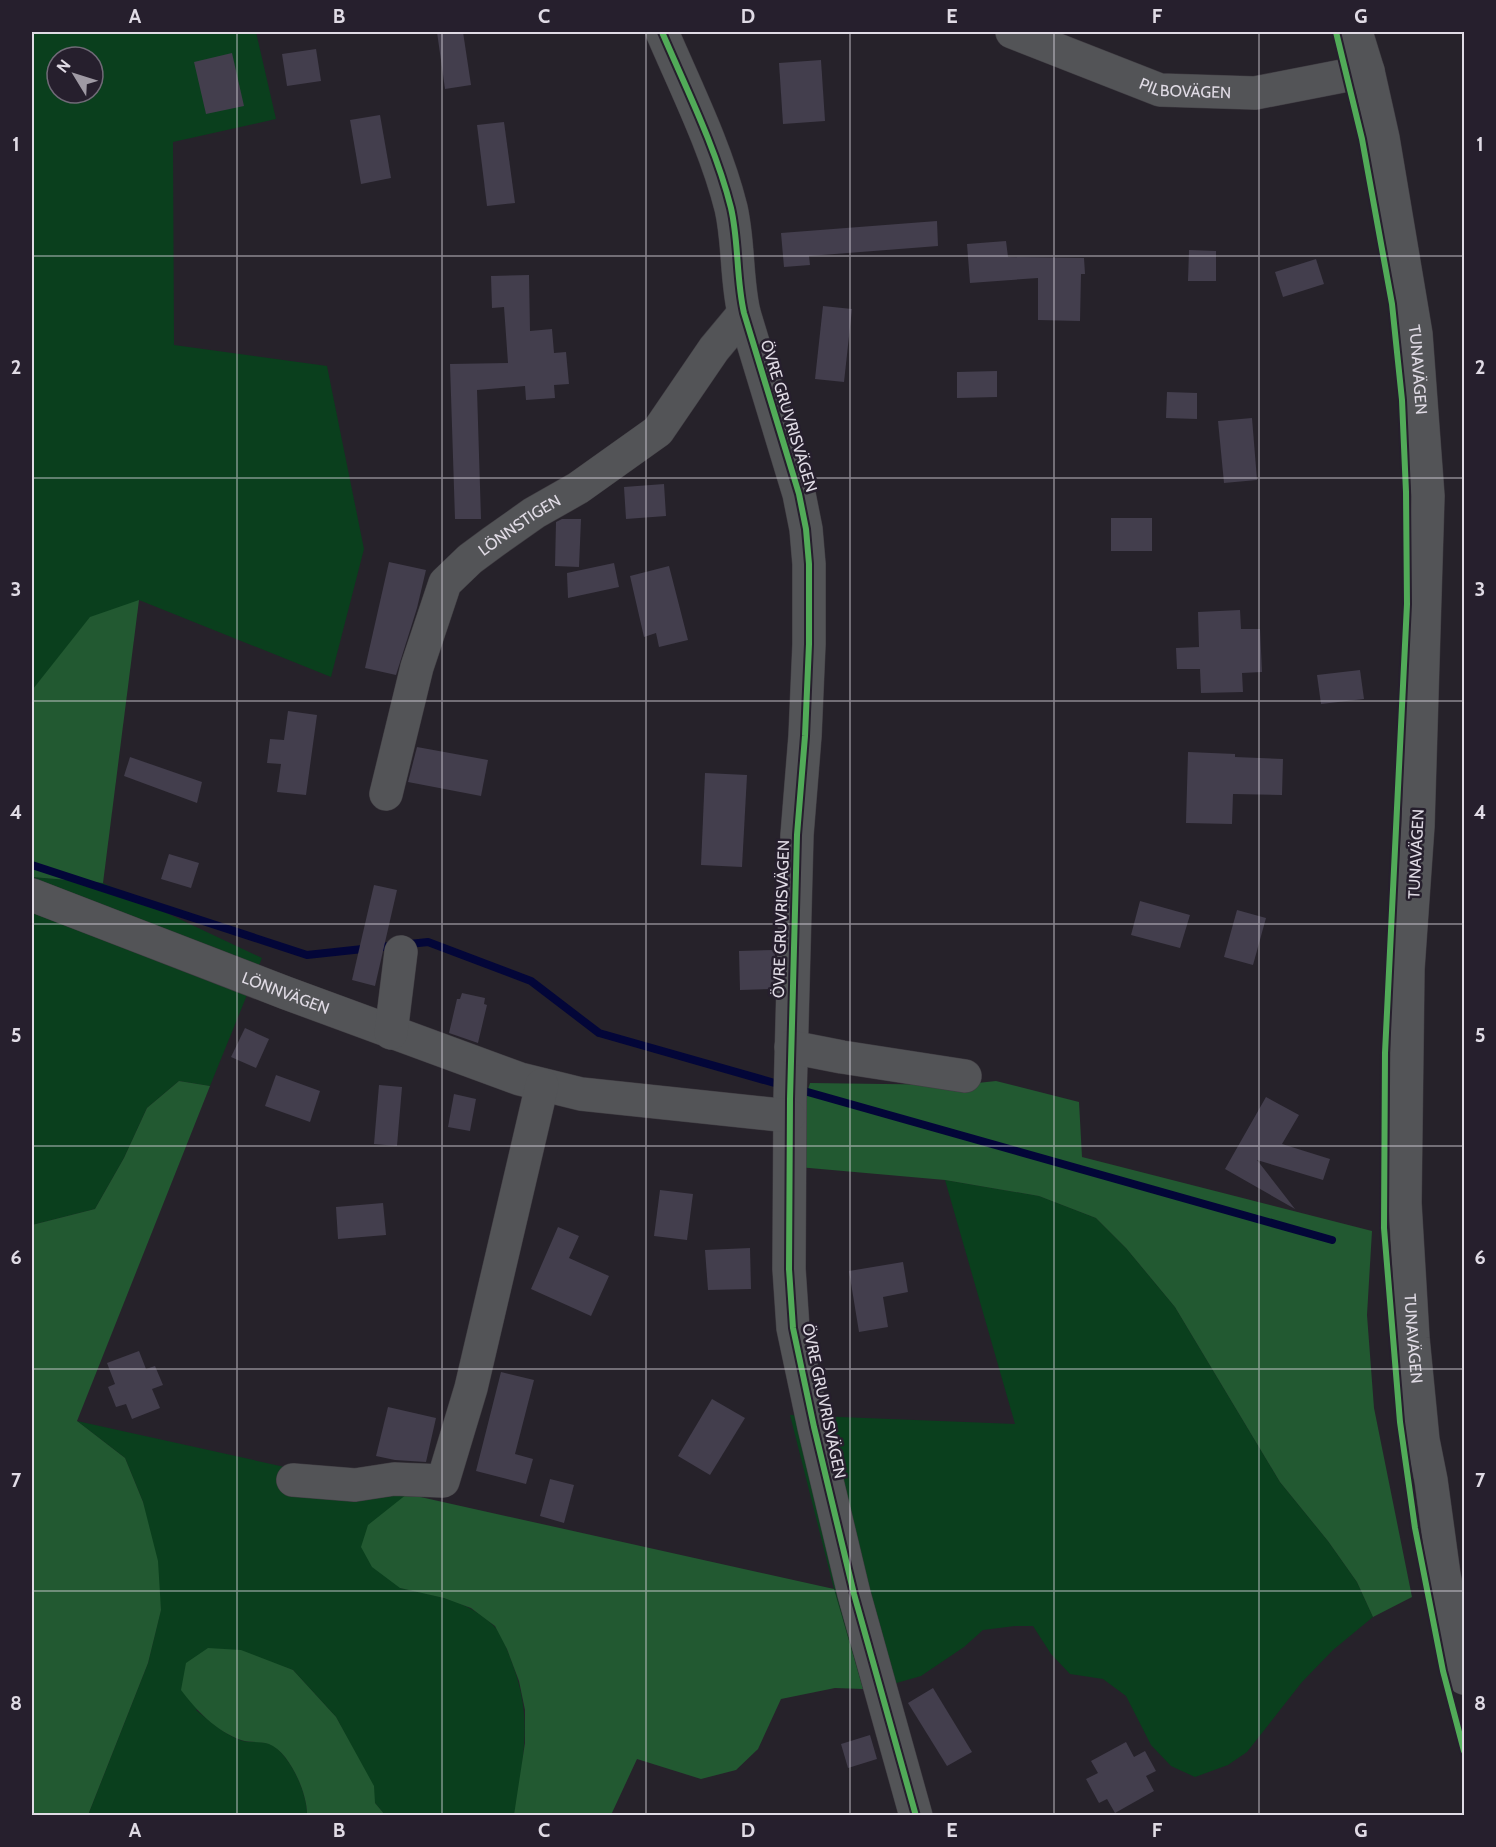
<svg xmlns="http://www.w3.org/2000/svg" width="1496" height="1847" viewBox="0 0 1496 1847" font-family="Cabin,sans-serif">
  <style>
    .green { fill: #0a3f1d; fill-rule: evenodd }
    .forest { fill: #225931 }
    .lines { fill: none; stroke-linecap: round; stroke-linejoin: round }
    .stream { stroke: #030638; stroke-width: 8 }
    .building { fill: #433e4d }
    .minor-casing { stroke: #403d43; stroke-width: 34 }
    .minor { stroke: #535457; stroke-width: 33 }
    .cycleway-casing { stroke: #261f2d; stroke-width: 10 }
    .cycleway { stroke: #51ab58; stroke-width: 6 }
    .grid { fill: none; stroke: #e0dbe5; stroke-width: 1.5; stroke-opacity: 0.55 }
    .labels { text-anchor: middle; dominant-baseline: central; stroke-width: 5; stroke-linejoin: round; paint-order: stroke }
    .street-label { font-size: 16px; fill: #e0dbe5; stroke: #261f2d }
    .neatline { fill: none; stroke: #e0dbe5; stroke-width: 2 }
    .grid-label { font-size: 20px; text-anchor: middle; font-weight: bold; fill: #e0dbe5 }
  </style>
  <rect width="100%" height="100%" fill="#26222a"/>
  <g class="green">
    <path d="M32,32h224l20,87 -103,23 1,203 153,21 37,183 -33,128 -192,-77 -106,89 -1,5zM57,57h36v36h-36z"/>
    <polygon points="32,877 103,883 262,958 210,1086 179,1081 147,1108 124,1158 95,1209 32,1225"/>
    <polygon points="945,1180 1039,1196 1096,1218 1126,1248 1175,1307 1280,1482 1328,1541 1357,1582 1373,1617 1333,1650 1302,1682 1247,1752 1228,1765 1195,1777 1171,1766 1151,1745 1126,1696 1103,1679 1070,1674 1051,1654 1033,1626 1015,1626 983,1630 964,1647 921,1676 893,1684 863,1689 834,1589 790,1415 1015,1424"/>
    <path d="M77,1421l330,73 -7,94c33,7 68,12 93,37 8,7 13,22 17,32 17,44 17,71 11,118 -2,13 -3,27 -7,40h-129l-10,-12 -11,-33 -28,-53 -43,-47 -29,-10 -68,50c14,11 30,26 47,31 8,2 19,0 27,3 20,9 38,51 37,71h-219l60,-152 13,-54 -18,-107 -18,-44z"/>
  </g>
  <g class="forest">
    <polygon points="139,600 103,883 32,877 32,694 33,689 90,617"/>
    <polygon points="179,1081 210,1086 77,1421 125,1458 143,1502 158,1561 161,1610 148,1663 88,1815 32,1815 32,1225 95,1209 124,1158 147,1108"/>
    <polygon points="996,1081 1079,1102 1082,1157 1372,1231 1367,1315 1374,1408 1412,1597 1373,1617 1357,1582 1328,1541 1280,1482 1175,1307 1126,1248 1096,1218 1039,1196 945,1180 798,1167 798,1122 810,1083 959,1085"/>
    <polygon points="407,1494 834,1589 863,1689 835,1688 781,1699 758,1749 736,1770 701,1779 637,1759 611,1815 514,1815 525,1743 525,1710 519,1681 507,1649 495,1626 471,1608 444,1598 400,1588 372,1567 361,1547 368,1525"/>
    <path d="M208,1648l33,2 52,20 43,47 38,69 1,17 10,12h-78c1,-20 -17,-63 -38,-71 -9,-3 -19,-1 -28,-4 -25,-9 -45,-30 -60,-50l5,-27z"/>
  </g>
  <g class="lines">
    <g class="stream">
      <polyline points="32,865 307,955 428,942 531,981 599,1033 785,1086"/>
      <polyline points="797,1089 1332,1240"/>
    </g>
  </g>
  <g class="building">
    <polygon points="437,32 463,32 471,85 445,89"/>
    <polygon points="316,49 321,81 287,86 282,54"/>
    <polygon points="232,53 244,106 206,114 194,62"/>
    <polygon points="821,60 825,121 783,124 779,63"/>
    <polygon points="380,115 391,178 361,184 350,120"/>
    <polygon points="504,122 515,203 487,206 477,125"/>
    <polygon points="937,221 938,246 809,256 810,265 784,267 781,233"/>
    <polygon points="1006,241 1008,257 1084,258 1085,274 1081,274 1080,321 1038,320 1038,278 970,283 967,244"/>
    <polygon points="1189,250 1216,251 1216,281 1188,281"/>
    <polygon points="1316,259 1324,284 1283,297 1275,272"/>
    <polygon points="529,275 530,331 552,329 554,353 566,352 569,384 554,385 555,398 526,400 525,386 477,390 481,519 455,519 450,364 508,363 504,307 492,308 491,276"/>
    <polygon points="823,306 852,309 844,382 815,379"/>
    <polygon points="997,371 997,397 957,398 957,372"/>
    <polygon points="1167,392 1197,393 1197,419 1166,418"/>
    <polygon points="1252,418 1257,480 1224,483 1218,421"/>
    <polygon points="664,484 666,516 626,519 624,487"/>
    <rect x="1111" y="518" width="41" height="33"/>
    <polygon points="562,519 581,519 579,567 555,566 556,522"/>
    <polygon points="389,562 426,570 417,608 396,675 365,668"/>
    <polygon points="614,563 619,587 568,598 567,573"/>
    <polygon points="669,566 688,640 659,647 656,633 644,637 630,576"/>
    <polygon points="1240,610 1241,629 1260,629 1262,672 1242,673 1243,692 1201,693 1200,669 1177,669 1176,648 1199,647 1198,612"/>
    <polygon points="1360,670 1364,699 1321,704 1317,675"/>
    <polygon points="288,711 317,715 306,795 277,792 281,764 267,763 270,739 284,740"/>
    <polygon points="417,747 488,760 481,796 408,782"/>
    <polygon points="1188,752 1235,754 1235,757 1283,759 1282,795 1233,794 1232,824 1186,823"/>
    <polygon points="130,757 202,782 197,803 124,776"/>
    <polygon points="705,773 747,775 742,867 701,865"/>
    <polygon points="169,854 199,863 191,888 161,879"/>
    <polygon points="374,885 397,890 375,986 352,980"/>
    <polygon points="1140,901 1190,915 1180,948 1131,935"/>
    <polygon points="1237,910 1266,918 1253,965 1224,957"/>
    <polygon points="775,950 774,989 740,990 739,951"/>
    <polygon points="462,993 485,998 484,1004 487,1005 478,1043 449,1033 457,999 460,999"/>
    <polygon points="245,1028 269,1039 256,1068 231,1057"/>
    <polygon points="276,1075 320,1091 310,1122 265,1106"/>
    <polygon points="379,1085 402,1087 397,1146 374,1144"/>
    <polygon points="454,1094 476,1099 470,1131 448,1127"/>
    <polygon points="1266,1097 1299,1115 1282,1144 1330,1159 1323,1180 1257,1160 1295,1209 1225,1169"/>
    <polygon points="660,1190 693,1194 687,1240 654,1236"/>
    <polygon points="383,1203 386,1235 338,1239 336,1207"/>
    <polygon points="558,1227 579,1236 569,1258 609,1276 591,1316 531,1289"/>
    <polygon points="750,1248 751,1289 708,1290 705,1250"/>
    <polygon points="903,1262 908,1292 883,1297 888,1327 859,1332 849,1271"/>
    <polygon points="139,1351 146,1369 155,1366 163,1385 152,1389 160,1408 132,1419 126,1404 116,1407 108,1387 115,1384 107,1363"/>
    <polygon points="501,1372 534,1380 515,1454 533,1459 526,1484 476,1471"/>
    <polygon points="712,1399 745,1418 710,1475 678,1456"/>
    <polygon points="388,1407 436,1418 426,1462 395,1460 376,1456"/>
    <polygon points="550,1479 574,1485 564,1523 540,1516"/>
    <polygon points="933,1688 972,1752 947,1766 908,1703"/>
    <polygon points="870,1735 877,1759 848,1768 841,1744"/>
    <polygon points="1126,1742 1134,1757 1145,1751 1156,1771 1146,1776 1154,1791 1115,1813 1107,1799 1099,1803 1086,1779 1098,1773 1091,1761"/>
  </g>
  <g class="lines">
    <defs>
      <g id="minor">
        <path d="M662,32c24,56 54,116 69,176 8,35 5,70 13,105l55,181 7,35 3,35v80l-4,92 -8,99 -7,264 -1,170 4,59 21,99 40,167 62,222"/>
        <path id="s1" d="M1012,32l148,58 95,3 113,-22"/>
        <path id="s2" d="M1356,32l12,39 15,67 33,196 12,162 -10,330 -10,143 -3,234 8,135 10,102 8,40 13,95 20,103"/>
        <path id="s3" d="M386,794l31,-127 28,-84 25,-24 23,-17 41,-29 44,-25 80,-57 56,-82 30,-36"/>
        <path id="s4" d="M32,895l254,98 234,86 61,15 208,22"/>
        <polyline points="391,1033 401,952"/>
        <polyline points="791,1047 842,1057 965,1076"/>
        <polyline points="293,1480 355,1485 394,1479 443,1481 471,1388 542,1085"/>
      </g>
    </defs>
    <use href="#minor" class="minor-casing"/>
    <use href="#minor" class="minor"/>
    <defs>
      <g id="cycleway">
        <path d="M662,32c24,56 54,116 69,176 8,35 5,70 13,105l55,181 7,35 3,35v80l-4,92 -8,99 -7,264 -1,170 4,59 21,99 40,167 62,222"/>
        <polyline points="1336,32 1362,139 1392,304 1402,400 1406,492 1407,604 1385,1053 1384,1228 1400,1422 1415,1528 1443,1671 1464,1751"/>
      </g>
    </defs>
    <use href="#cycleway" class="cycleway-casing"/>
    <use href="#cycleway" class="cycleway"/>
  </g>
  <path class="grid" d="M237,32v1784M442,32v1784M646,32v1784M850,32v1784M1054,32v1784M1259,32v1784M32,256h1432M32,478h1432M32,701h1432M32,924h1432M32,1146h1432M32,1369h1432M32,1591h1432"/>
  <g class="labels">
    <g class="street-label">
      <text stroke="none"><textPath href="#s1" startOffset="184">PILBOVÄGEN</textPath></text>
      <text stroke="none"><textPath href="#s2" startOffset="344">TUNAVÄGEN</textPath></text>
      <text transform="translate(789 416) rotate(73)">ÖVRE GRUVRISVÄGEN</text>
      <text stroke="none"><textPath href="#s3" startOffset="314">LÖNNSTIGEN</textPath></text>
      <text transform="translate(1416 854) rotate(-87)">TUNAVÄGEN</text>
      <text transform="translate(781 919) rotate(-88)">ÖVRE GRUVRISVÄGEN</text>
      <text stroke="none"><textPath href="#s4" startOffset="272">LÖNNVÄGEN</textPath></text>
      <text stroke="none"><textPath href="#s2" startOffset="1314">TUNAVÄGEN</textPath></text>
      <text transform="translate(824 1401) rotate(78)">ÖVRE GRUVRISVÄGEN</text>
    </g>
  </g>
  <rect width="1496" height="1847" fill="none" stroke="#261f2d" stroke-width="66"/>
  <g transform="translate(75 75) rotate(308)"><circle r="28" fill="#261f2d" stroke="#706a77" stroke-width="1.5"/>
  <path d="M0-4.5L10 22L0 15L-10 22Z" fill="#9f9aa4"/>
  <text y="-9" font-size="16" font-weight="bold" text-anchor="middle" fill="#e0dbe5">N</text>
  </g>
  <rect x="33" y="33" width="1430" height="1781" class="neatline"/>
  <g class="grid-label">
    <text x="135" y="23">A</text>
    <text x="339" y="23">B</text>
    <text x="544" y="23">C</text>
    <text x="748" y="23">D</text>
    <text x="952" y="23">E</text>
    <text x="1157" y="23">F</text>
    <text x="1361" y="23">G</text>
    <text x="16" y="151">1</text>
    <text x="1480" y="151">1</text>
    <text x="16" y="374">2</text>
    <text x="1480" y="374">2</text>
    <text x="16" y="596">3</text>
    <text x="1480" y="596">3</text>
    <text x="16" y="819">4</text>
    <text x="1480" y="819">4</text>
    <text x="16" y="1042">5</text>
    <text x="1480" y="1042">5</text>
    <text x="16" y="1264">6</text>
    <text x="1480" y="1264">6</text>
    <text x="16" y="1487">7</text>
    <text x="1480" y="1487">7</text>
    <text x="16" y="1710">8</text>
    <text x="1480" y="1710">8</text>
    <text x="135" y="1837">A</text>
    <text x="339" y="1837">B</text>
    <text x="544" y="1837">C</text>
    <text x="748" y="1837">D</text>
    <text x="952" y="1837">E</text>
    <text x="1157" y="1837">F</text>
    <text x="1361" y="1837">G</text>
  </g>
</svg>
